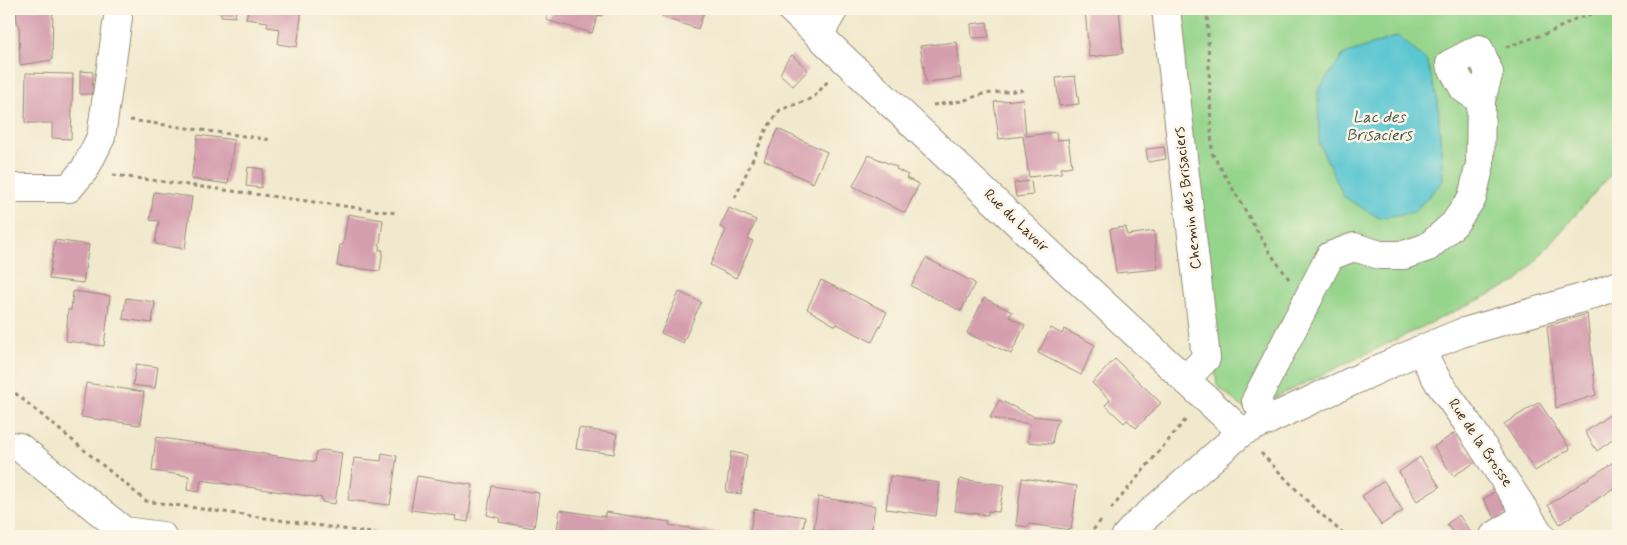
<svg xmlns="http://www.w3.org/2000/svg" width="1627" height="545" viewBox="0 0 1627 545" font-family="Mynerve,sans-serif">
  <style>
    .green { fill: #94d48b; stroke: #687f54 }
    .water { fill: #5ac6d1; stroke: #4a7878 }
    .building { fill: #d59eaf }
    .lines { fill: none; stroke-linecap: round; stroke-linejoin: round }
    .minor-casing { stroke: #968a76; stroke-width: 30 }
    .path { stroke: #968a76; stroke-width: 3; stroke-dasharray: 4 4; stroke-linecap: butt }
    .minor { stroke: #fff; stroke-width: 28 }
    .labels { text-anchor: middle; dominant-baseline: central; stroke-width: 5; stroke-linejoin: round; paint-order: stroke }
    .street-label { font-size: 15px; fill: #3b2a1e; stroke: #fcf5e5 }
    .water-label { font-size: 16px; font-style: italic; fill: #445954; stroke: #fcf5e5 }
  </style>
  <rect width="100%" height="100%" fill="#fcf5e5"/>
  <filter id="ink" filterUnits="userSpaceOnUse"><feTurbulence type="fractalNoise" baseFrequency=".02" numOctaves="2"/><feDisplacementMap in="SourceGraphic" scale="10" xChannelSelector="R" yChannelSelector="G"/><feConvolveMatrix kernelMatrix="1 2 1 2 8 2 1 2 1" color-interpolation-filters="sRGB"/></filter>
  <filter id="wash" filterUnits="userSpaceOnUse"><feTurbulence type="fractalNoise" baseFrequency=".0096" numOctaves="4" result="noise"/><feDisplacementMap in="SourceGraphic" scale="20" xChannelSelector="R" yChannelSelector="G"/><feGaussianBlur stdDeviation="1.12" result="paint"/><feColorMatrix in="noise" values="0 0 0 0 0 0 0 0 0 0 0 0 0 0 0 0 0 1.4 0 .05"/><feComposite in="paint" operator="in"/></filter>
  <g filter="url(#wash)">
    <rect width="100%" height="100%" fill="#f1e9cd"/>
    <polygon class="green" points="1168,9 1618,9 1618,166 1518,281 1247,411 1217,386"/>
    <polygon class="water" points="1398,36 1427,61 1438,102 1443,181 1414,212 1379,218 1344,197 1319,143 1318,90 1344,54"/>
    <g id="blocks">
      <g class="building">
        <polygon points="16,9 53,9 52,60 20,65 19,24 17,24"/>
        <polygon points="199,9 236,9 235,17 221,16 221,13"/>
        <polygon points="248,9 302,9 297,47 278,44 280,29 267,27 268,22 246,19"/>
        <polygon points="550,9 604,9 602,16 598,15 592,33 546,20"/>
        <polygon points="665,9 705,9 698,29 662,17"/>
        <polygon points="1085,9 1119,9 1123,53 1089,57"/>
        <polygon points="987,22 989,37 972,38 971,24"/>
        <polygon points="957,42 961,78 926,82 920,46"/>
        <polygon points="792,55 808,70 793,86 780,74 786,62"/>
        <polygon points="80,71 93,72 92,94 80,94"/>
        <polygon points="26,73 73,74 71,139 52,138 52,123 25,123"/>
        <polygon points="1075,76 1079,104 1059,106 1056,78"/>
        <polygon points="1023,99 1026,136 1056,132 1057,140 1068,139 1072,166 1061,168 1061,173 1029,177 1023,136 999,139 994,102"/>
        <polygon points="778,129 827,152 813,183 764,160"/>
        <polygon points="198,135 234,140 228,184 191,179"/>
        <polygon points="1164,147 1166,159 1148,162 1146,149"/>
        <polygon points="869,155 897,167 896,169 908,175 906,178 919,184 905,213 853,186"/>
        <polygon points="248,167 263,169 261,188 246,186"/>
        <polygon points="1031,181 1033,195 1016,197 1014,183"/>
        <polygon points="154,192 192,197 185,249 155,244 159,221 150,220"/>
        <polygon points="729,208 756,220 748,239 753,241 736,278 710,265 726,230 720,227"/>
        <polygon points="348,214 383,220 379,250 383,250 380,271 337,266 340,245 343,245"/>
        <polygon points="1126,227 1127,235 1154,231 1158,269 1116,273 1110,229"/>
        <polygon points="55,240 89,245 83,283 49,279"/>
        <polygon points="926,258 975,283 961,311 911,286"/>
        <polygon points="821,280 887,312 872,342 837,324 836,326 807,309"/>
        <polygon points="73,291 110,296 104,346 66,341 68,310 71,310"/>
        <polygon points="679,292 701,302 683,343 661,333"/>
        <polygon points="126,298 155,302 152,323 123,319"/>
        <polygon points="984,298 1012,312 1009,317 1025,325 1011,354 967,333"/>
        <polygon points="1587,314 1596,395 1556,408 1547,326"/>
        <polygon points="1051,328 1062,334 1064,329 1095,345 1081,375 1038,353"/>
        <polygon points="1115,359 1161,403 1136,428 1127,420 1124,423 1105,405 1110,400 1092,383"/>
        <polygon points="136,364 158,367 155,388 133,385"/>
        <polygon points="86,383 144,392 140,425 81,417"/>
        <polygon points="999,400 1033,416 1059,419 1055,427 1052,444 1028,442 1030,424 990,418"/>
        <polygon points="1539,402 1570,449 1535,471 1504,424"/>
        <polygon points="1618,409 1618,436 1597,451 1585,432"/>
        <polygon points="579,428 617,434 614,454 576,449"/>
        <polygon points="1456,432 1476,462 1453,476 1434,447"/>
        <polygon points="156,437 315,462 316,453 323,450 342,453 335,504 322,502 322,498 201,480 199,492 187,490 189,476 152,471"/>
        <polygon points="731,452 747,455 741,494 726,492"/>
        <polygon points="382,453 397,456 390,505 348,500 354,458 381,461"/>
        <polygon points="1420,457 1440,487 1417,501 1399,472"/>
        <polygon points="1618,459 1618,485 1560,524 1548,505"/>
        <polygon points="417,476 473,485 468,522 456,520 457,516 411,510"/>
        <polygon points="890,476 940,483 936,516 886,509"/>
        <polygon points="1022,478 1077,486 1071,530 1029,524 1028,527 1016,525"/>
        <polygon points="960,479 1004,485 999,512 988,511 988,515 955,511"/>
        <polygon points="1384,481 1403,511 1381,525 1362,496"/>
        <polygon points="492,486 539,493 534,528 499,522 500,518 487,515"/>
        <polygon points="1496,491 1509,512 1497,521 1483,499"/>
        <polygon points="818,497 875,506 871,534 860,532 859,536 814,529"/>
        <polygon points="754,509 805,517 802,536 749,536"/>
        <polygon points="560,510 605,517 605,512 670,522 669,525 720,533 719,536 556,536"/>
        <polygon points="1459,515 1473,536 1455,536 1447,524"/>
      </g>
    </g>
  </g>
  <g filter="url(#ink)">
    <use href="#blocks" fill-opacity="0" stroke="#968a76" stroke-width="1"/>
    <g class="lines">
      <defs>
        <g id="minor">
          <polyline points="791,9 1079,281 1242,432"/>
          <polyline points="1166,9 1206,358 1185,380"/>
          <polyline points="819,35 834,9"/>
          <polyline points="9,188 69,188 85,169 101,137 118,18"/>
          <polyline points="1420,350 1439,383 1466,421 1541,536"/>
          <polyline points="1267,421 1256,400 1330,256 1354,247 1380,255 1404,255 1428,247 1454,224 1472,198 1480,164 1481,100 1489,72 1479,49 1450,64 1464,89 1481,100"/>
          <polyline points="9,446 19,447 124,531 162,536"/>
          <polyline points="1126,536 1134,527 1242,432 1420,350 1461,333 1589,296 1618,285"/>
          <polyline points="1494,536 1527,515"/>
        </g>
      </defs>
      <use href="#minor" class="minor-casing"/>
      <g class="path">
        <polyline points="1207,9 1212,153 1270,253 1289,279"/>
        <polyline points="1506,47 1551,32 1575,19 1609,9"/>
        <polyline points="933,105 962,101 983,94 1023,90"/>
        <polyline points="130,120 272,140"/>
        <polyline points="113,175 396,213"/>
        <polyline points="735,198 767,128 780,110 813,98 828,81"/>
        <polyline points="9,388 146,501 392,536"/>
        <polyline points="1261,453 1313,507 1346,536"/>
        <polyline points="1111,509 1187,418"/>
        <polyline points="1088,536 1103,518"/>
      </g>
      <use href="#minor" class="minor"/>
    </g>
  </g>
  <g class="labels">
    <g class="street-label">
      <text transform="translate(1188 198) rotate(-97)">Chemin des Brisaciers</text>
      <text transform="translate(1016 221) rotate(44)">Rue du Lavoir</text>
      <text transform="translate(1480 443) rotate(56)">Rue de la Brosse</text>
    </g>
    <g class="water-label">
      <text x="1379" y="117">Lac des<tspan x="1379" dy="18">Brisaciers</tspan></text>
    </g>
  </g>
  <rect width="1627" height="545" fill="none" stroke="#fcf5e5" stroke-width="30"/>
</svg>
